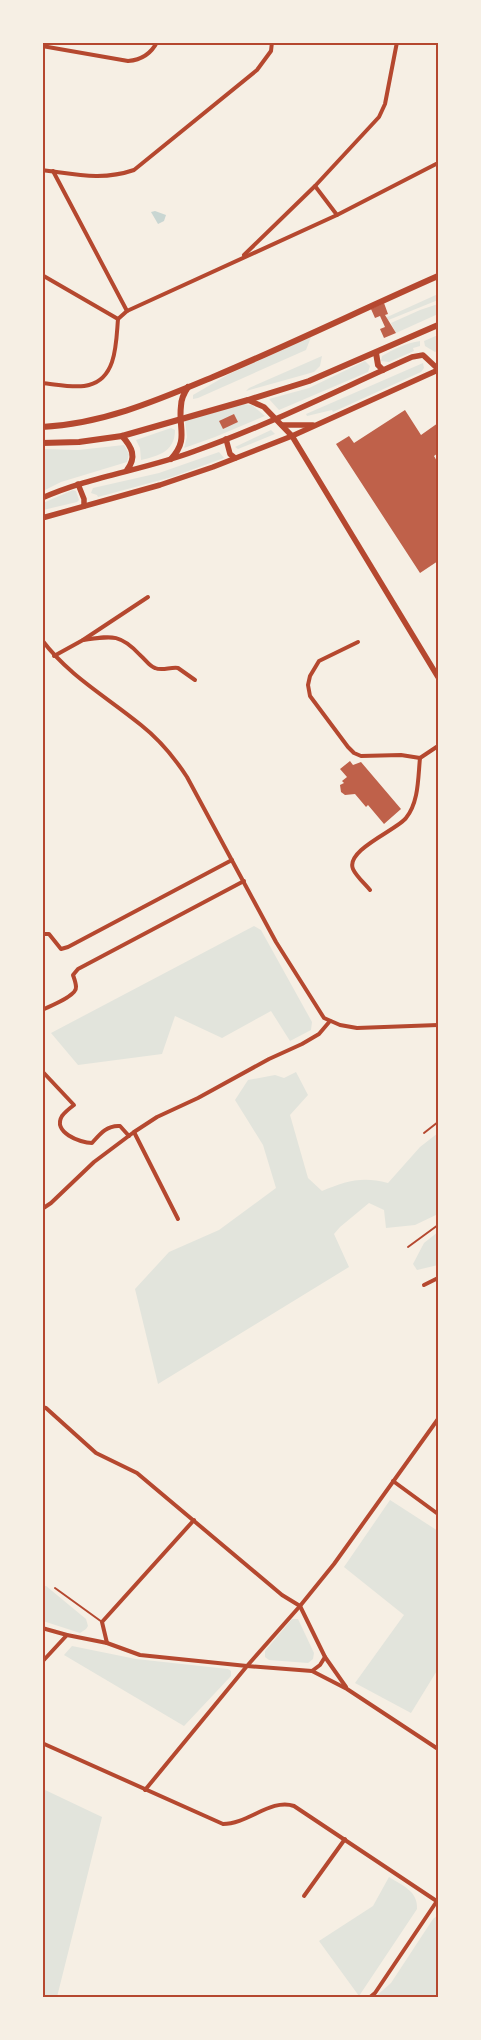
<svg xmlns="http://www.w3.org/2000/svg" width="481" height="2040" viewBox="0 0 481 2040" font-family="'Exo 2',sans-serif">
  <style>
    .green { fill: #e2e4dc }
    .water { fill: #c9d6d2 }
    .building { fill: #bf614a }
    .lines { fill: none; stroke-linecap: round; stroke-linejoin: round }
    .service { stroke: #b5482f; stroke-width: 2 }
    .minor { stroke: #b5482f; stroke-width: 4 }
    .secondary { stroke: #b5482f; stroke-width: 5.5 }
    .primary { stroke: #b5482f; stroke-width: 6 }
    .neatline { fill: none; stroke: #b5482f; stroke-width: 2 }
  </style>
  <rect width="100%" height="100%" fill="#f6efe4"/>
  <g class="green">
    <polygon points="438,294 438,300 386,321 385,318"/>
    <polygon points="438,304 438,314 396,333 391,323 420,310"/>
    <polygon points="438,335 438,350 435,352 425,346 424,341"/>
    <polygon points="311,337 306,350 198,398 193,399 193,395 229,374"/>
    <path d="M420,341v5l-7,2 1,3 -25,11 -8,-1 1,-5c12,-7 24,-13 38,-15z"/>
    <polygon points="322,356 320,366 314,372 246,391 249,388"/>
    <polygon points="365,361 370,366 368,372 279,410 269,399 309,388"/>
    <polygon points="423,363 424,368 421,372 333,412 332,410 307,416 306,414"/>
    <polygon points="243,404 252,405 265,416 215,437 184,448 187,437 185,421"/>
    <path d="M171,428l4,2c0,21 -16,26 -34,30l-1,-12 -4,-8z"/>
    <polygon points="271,430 275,434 238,449 235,447"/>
    <polygon points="124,445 129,454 127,462 61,482 43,491 43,449 78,450"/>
    <polygon points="219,452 224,458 172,477 98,497 97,495 91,493 93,488 159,473"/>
    <polygon points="73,490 76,491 79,500 77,502 43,510 43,503"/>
    <polygon points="254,926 261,930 312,1022 311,1030 290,1041 271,1011 222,1038 175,1016 162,1054 78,1065 51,1033"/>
    <path d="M296,1072l12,23 -18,20 18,63 14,13c24,-10 40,-15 66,-8l32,-36 18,-14v81l-23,11 -29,3 -2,-18 -15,-7 -29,24 -6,7 15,33 -191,117 -23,-95 34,-37 50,-22 57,-42 -13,-43 -28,-45 13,-20 27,-5 9,3z"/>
    <polygon points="438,1232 438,1265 417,1270 413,1264 424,1243"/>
    <polygon points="390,1500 438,1531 438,1669 411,1713 355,1683 404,1615 344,1567"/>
    <polygon points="42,1586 46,1586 86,1619 88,1626 86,1629 80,1633 43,1621"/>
    <polygon points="292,1619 298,1619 314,1653 313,1659 308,1663 269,1660 265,1657 265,1651"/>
    <polygon points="72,1646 136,1659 228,1669 231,1671 231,1676 184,1726 64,1655"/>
    <polygon points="43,1789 102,1817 57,1997 43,1997"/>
    <path d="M389,1877c14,9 29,14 28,32l-58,87 -40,-55 54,-35z"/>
    <polygon points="438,1915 438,1997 375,1997 391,1983 433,1919"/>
  </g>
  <polygon class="water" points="155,211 166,215 164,221 158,224 151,212"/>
  <g class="building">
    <polygon points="384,303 388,314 385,315 396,333 384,338 380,329 385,327 380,316 375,318 371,309"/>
    <polygon points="405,410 421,435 438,423 438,453 434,456 438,463 438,561 420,573 336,444 349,436 354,443"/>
    <polygon points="234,414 238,422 223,429 219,421"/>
    <polygon points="350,761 353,765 361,762 401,809 384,824 368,805 366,807 355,794 345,795 341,792 340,785 344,783 342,781 347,777 340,769"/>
  </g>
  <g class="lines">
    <g class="service">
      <polyline points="424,1133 438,1122"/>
      <polyline points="408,1247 438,1225"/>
      <polyline points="55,1588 102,1622"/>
    </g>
    <g class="minor">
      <path d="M42,46l86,15c12,-1 23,-7 29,-19"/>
      <path d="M42,170c33,4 60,11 92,0l123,-100 14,-19 1,-9"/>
      <polyline points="53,171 127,311"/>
      <polyline points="315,186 337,215"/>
      <polyline points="244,255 315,186 379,117 385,104 397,42"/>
      <polyline points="42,275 118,319"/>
      <path d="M42,383c13,1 35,6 47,2 28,-7 27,-43 29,-66l9,-8 210,-96 101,-52"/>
      <path d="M42,640c27,36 65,57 99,85 19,15 33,32 46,52l89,165 48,76 16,7 17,3 81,-3"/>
      <path d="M83,640c28,-4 37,-7 57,15 5,4 9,11 15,13 7,3 15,-1 23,0l17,12"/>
      <polyline points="358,642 319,661 310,676 308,685 310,696 348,747 354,753 361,756 401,755 420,758 438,746"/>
      <polyline points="54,656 83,640 148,597"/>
      <path d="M370,890c-5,-6 -14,-14 -17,-21 -8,-19 44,-39 53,-51 13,-16 12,-41 14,-60"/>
      <polyline points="42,934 49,934 61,949 68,947 232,860"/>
      <path d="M42,1010c8,-4 35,-14 34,-23 0,-4 -2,-9 -3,-12l5,-6 166,-88"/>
      <path d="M42,1071l32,34c-4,3 -9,7 -12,11 -10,16 18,27 30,27 8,-9 15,-18 28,-17l9,10"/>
      <polyline points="134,1132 178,1219"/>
      <polyline points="42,1209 51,1203 94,1162 134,1132 157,1117 198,1098 269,1059 302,1044 319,1034 330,1021"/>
      <polyline points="424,1285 438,1278"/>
      <polyline points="42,1407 46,1408 96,1453 137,1473 282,1595 300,1606 325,1657 346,1687"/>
      <polyline points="393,1481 438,1514"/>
      <polyline points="42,1628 67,1635 107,1643 140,1655 247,1666 312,1671 347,1689 438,1749"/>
      <polyline points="107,1643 102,1622 194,1520"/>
      <polyline points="42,1662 67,1635"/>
      <polyline points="312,1671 320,1665 325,1657"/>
      <path d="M42,1743l181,81c25,0 48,-26 71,-18l144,96"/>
      <polyline points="145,1790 247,1666 300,1606 334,1564 438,1419"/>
      <polyline points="304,1896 345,1839"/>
      <polyline points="369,1998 375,1993 437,1901"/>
    </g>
    <g class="secondary">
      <polyline points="248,400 264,407 292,436 438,677"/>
      <polyline points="282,425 313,425"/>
      <polyline points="226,439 230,454 235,458"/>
      <polyline points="78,484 84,499 84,506"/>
      <path d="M42,498c49,-22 103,-28 153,-47 74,-26 145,-62 217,-94l11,-2 15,14"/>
      <polyline points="42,518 160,485 213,467 292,436 438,370"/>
    </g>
    <g class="primary">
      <polyline points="376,353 378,365 383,370"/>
      <path d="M42,427c61,-3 116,-27 171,-50 76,-32 150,-68 225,-101"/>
      <path d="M122,436c10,11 15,21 5,34"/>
      <polyline points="42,443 79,442 122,436 248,400 309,381 438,325"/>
      <path d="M171,459c18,-19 7,-31 10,-53 0,-7 3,-13 7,-19"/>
    </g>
  </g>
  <rect width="481" height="2040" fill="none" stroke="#f6efe4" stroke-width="88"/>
  <rect x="44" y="44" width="393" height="1952" class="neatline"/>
</svg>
